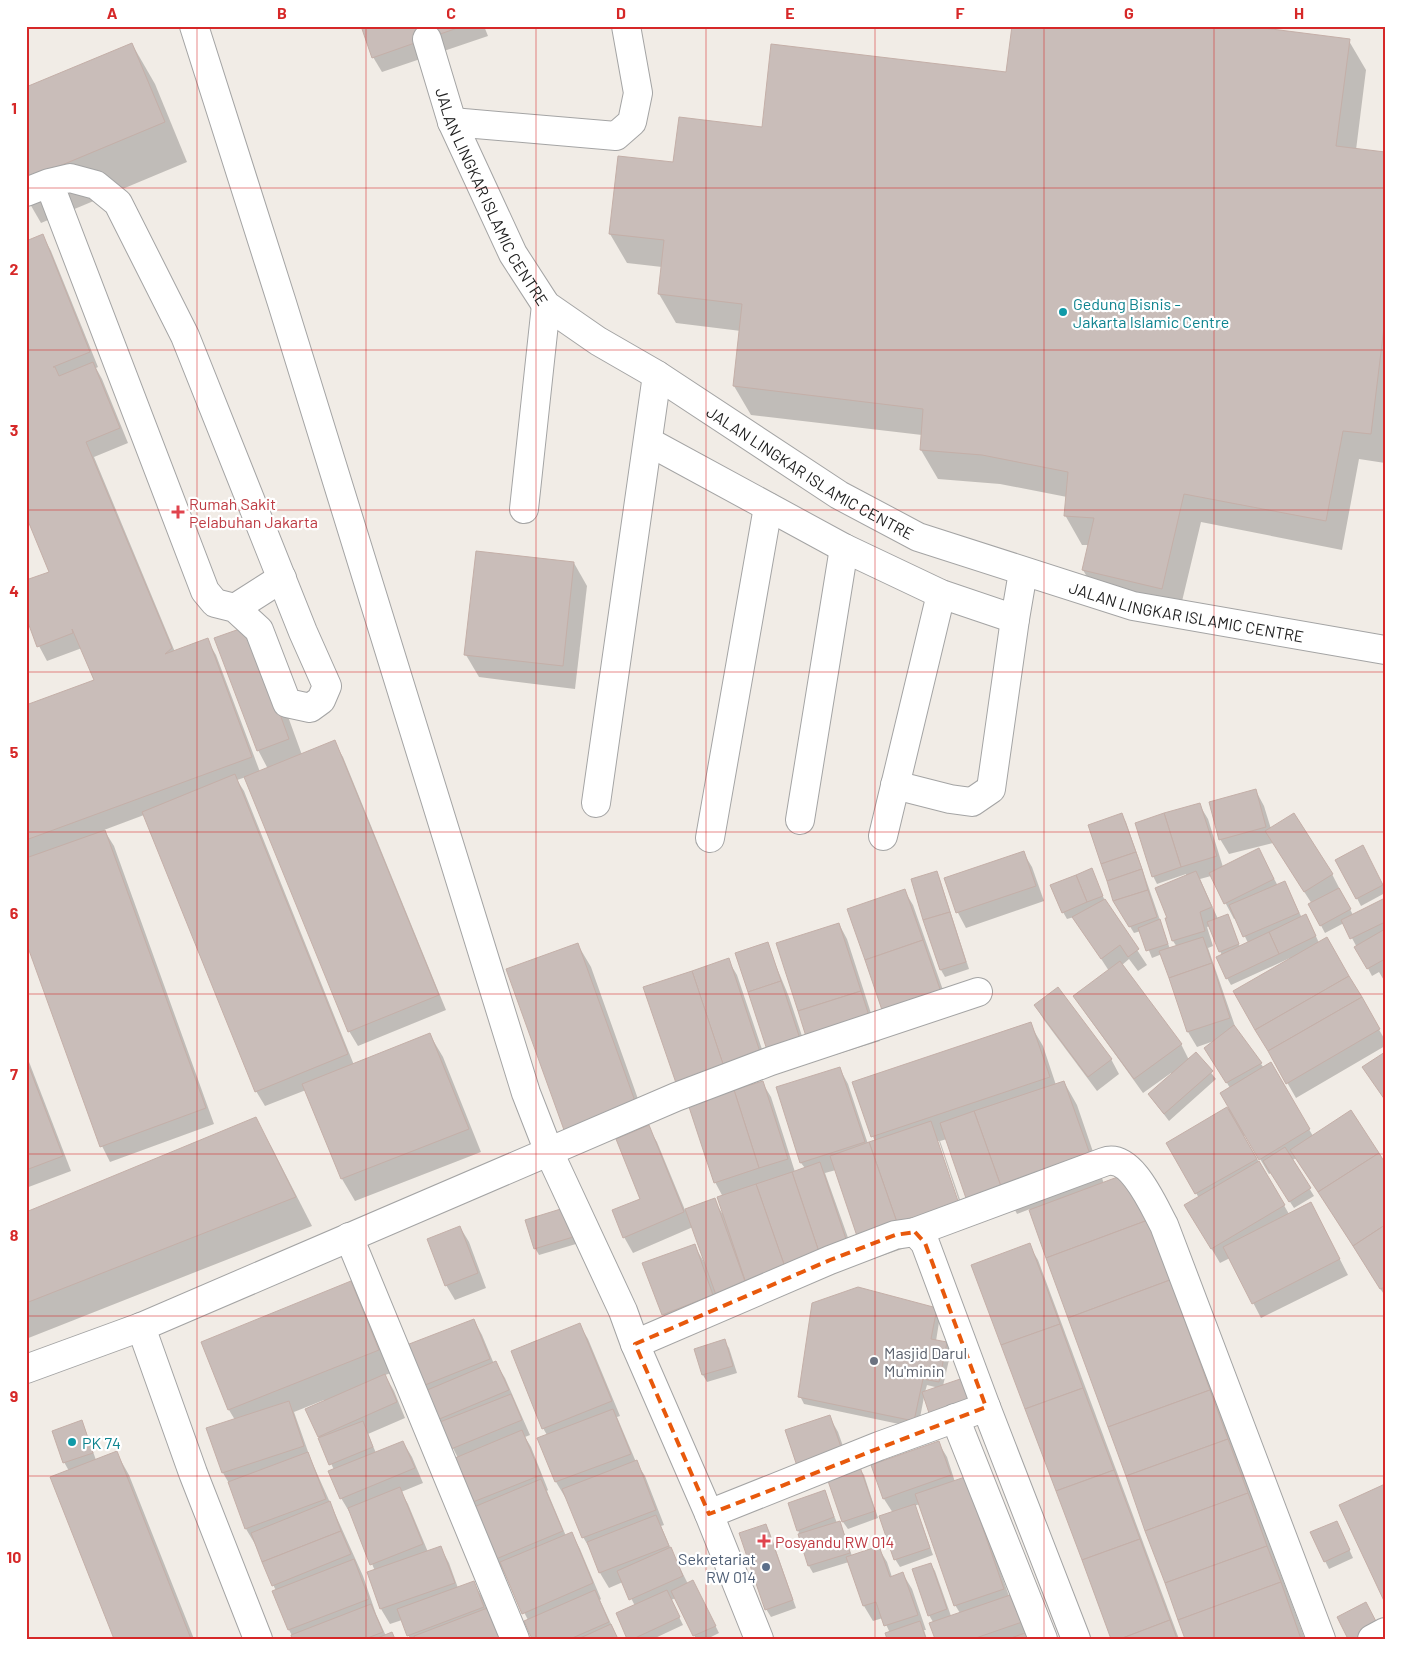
<svg xmlns="http://www.w3.org/2000/svg" width="1411" height="1665" viewBox="0 0 1411 1665" font-family="Barlow,sans-serif">
  <style>
    .shadow { fill: #0003; fill-rule: evenodd }
    .building { fill: #c9bdb9; stroke: #c4afa8 }
    .lines { fill: none; stroke-linecap: round; stroke-linejoin: round }
    .minor-casing { stroke: #a4a4a4; stroke-width: 30 }
    .minor { stroke: #fff; stroke-width: 28 }
    .marked { fill: none; stroke: #e8590c; stroke-width: 4; stroke-dasharray: 10 6; stroke-linejoin: round }
    .grid { fill: none; stroke: #d62828; stroke-width: 1; stroke-opacity: 0.55 }
    .culture-dot { fill: #0f9aa8; stroke: #fff; stroke-width: 2 }
    .health-dot { fill: #e0444e; stroke: #fff; stroke-width: 2 }
    .worship-dot { fill: #6b7280; stroke: #fff; stroke-width: 2 }
    .service-dot { fill: #5c6f8a; stroke: #fff; stroke-width: 2 }
    .labels { text-anchor: middle; dominant-baseline: central; stroke-width: 4.5; stroke-linejoin: round; paint-order: stroke }
    .street-label { font-size: 16px; fill: #202020; stroke: #fff }
    .culture-label { font-size: 16px; fill: #0d838f; stroke: #fff; text-anchor: start }
    .health-label { font-size: 16px; fill: #be3a42; stroke: #fff; text-anchor: start }
    .worship-label { font-size: 16px; fill: #5b616d; stroke: #fff; text-anchor: start }
    .service-label { font-size: 16px; fill: #4e5e75; stroke: #fff; text-anchor: end }
    .neatline { fill: none; stroke: #d62828; stroke-width: 2 }
    .grid-label { font-size: 16px; text-anchor: middle; font-weight: bold; fill: #d62828 }
  </style>
  <rect width="100%" height="100%" fill="#f1ece6"/>
  <g class="shadow">
    <polygon points="363,26 484,26 488,36 382,72 373,57"/>
    <polygon points="1349,41 1366,70 1356,150 1385,154 1385,463 1359,459 1342,550 1201,522 1178,618 1100,599 1083,570 1089,545 1082,545 1065,515 1067,497 1000,484 938,479 921,450 922,435 751,415 734,386 741,331 676,323 659,294 662,267 627,263 610,234 674,164 763,128 1008,73"/>
    <polygon points="132,44 155,84 187,162 41,223 26,197"/>
    <polygon points="43,236 51,251 98,367 96,368 102,379 128,443 94,457 175,652 207,640 216,655 260,772 268,769 258,750 270,667 302,755 334,742 343,757 446,1010 358,1046 349,1031 246,777 237,780 244,791 354,1065 430,1035 443,1057 481,1152 355,1201 342,1179 306,1090 265,1106 256,1091 144,815 104,830 114,846 214,1124 110,1162 102,1146 26,938 26,707 96,681 82,648 47,661 39,646 51,572"/>
    <polygon points="574,563 587,586 575,689 479,677 466,655"/>
    <polygon points="1256,791 1264,806 1271,829 1332,874 1353,915 1385,899 1385,982 1379,972 1372,976 1344,923 1325,933 1310,905 1312,904 1273,843 1229,854 1220,839"/>
    <path d="M1199,804l9,15 15,48 35,-18 20,37 7,-3 17,35 8,5 9,20 8,-4 58,101v6l-89,52 -61,-106 56,-33 -1,-1 -59,27 -4,-7 -5,-22 -12,-30 -3,1 6,19 -5,2 29,84 27,36 6,-4 43,72 72,29v131l-88,-138 -5,2 22,36 -20,12 -23,-35 -2,1 -23,-39 -2,1 45,78 22,-11 37,72 -87,43 -31,-60 -10,5 -34,-57 13,-8 -32,-54 62,-36 1,-20 -24,-40 8,-7 -17,6 -9,-15 -26,-78 -10,4 -11,-27 -7,2 -20,-32 8,-86 4,7 44,127 7,-2 -4,-6 13,-65v-2l-29,10 -4,-8zM1211,876l23,43 2,-1 12,25 -8,4 -9,-24 -13,-4 -18,-40z"/>
    <polygon points="1023,852 1032,867 1044,901 966,928 958,913 946,879"/>
    <polygon points="1366,854 1385,890 1385,893 1361,906 1337,860"/>
    <polygon points="1091,870 1106,903 1147,965 1138,971 1129,959 1122,965 1181,1044 1189,1060 1196,1054 1216,1079 1169,1121 1149,1095 1172,1075 1171,1073 1143,1093 1084,1011 1075,996 1109,971 1074,917 1067,919 1063,912"/>
    <polygon points="936,872 940,880 969,969 945,977 941,970"/>
    <polygon points="904,890 913,905 949,1007 849,910"/>
    <polygon points="839,924 847,939 880,1041 819,1060 810,1045"/>
    <polygon points="767,944 789,997 810,1060 779,1071"/>
    <path d="M578,945l13,22 57,160 9,15 28,68 29,-10 8,13h1v-16l-8,-15 47,-100 9,15 24,75 10,-4 -4,-5 -23,-75 62,-19 8,15 20,60 7,-2 -21,-59 176,-59 13,22 13,39 8,-3 13,23 27,79 27,-10 174,465h-119l-156,-430 -13,5 -4,-8 -66,-67 -7,2 29,85 -99,34 -9,-15 -25,-75 -11,3 32,90 -141,29 -1,1 6,18 -50,18 -8,-15 31,-69 10,17h1l-12,-35 -60,26 -9,-16 -10,-27 28,-11 -25,-61 -39,14 -13,-23zM937,1141h2l25,75h-2z"/>
    <polygon points="728,960 737,975 769,1070 686,1098"/>
    <polygon points="1035,1005 1111,1059 1119,1074 1097,1091 1044,1020"/>
    <polygon points="26,1054 71,1171 26,1188"/>
    <polygon points="255,1119 272,1148 312,1226 26,1339 26,1213"/>
    <polygon points="568,1217 576,1244 539,1255 535,1248"/>
    <polygon points="460,1227 469,1242 486,1288 455,1300 446,1285"/>
    <polygon points="1029,1245 1038,1260 1179,1639 1112,1639"/>
    <polygon points="351,1283 364,1306 391,1373 385,1375 394,1391 405,1418 368,1434 376,1453 403,1442 412,1457 423,1483 401,1492 408,1504 428,1552 441,1548 449,1563 458,1588 473,1582 482,1597 487,1610 504,1639 410,1639 402,1620 390,1624 381,1609 369,1573 375,1571 351,1513 350,1513 341,1498 334,1470 319,1436 324,1400 294,1412 311,1460 363,1576 376,1614 386,1636 395,1639 294,1639 289,1630 276,1591 255,1544 246,1529 230,1485 223,1473 235,1420 229,1410 202,1342"/>
    <path d="M936,1309l4,7 -4,25 11,2 4,8 -8,35 -19,11 -6,31 -114,-24 -4,-8zM927,1385l12,3 -14,4z"/>
    <polygon points="474,1320 482,1335 494,1364 496,1363 505,1378 519,1410 530,1435 525,1437 531,1447 548,1490 547,1491 566,1536 572,1534 580,1549 601,1599 600,1600 618,1639 533,1639 528,1620 497,1559 456,1458 458,1458 421,1386"/>
    <polygon points="579,1324 588,1339 620,1416 617,1417 636,1462 645,1476 664,1525 661,1526 674,1556 688,1584 697,1589 719,1633 707,1639 696,1639 676,1598 671,1600 683,1625 653,1639 629,1639 635,1606 623,1582 609,1588 600,1573 592,1552 583,1537 566,1496 565,1497 556,1482 539,1438 547,1435 543,1428"/>
    <polygon points="724,1341 729,1348 737,1373 707,1382 703,1375 695,1350"/>
    <polygon points="829,1416 838,1432 850,1466 807,1481"/>
    <polygon points="81,1422 85,1429 96,1460 116,1452 129,1475 194,1639 115,1639 69,1471 64,1462"/>
    <polygon points="938,1442 947,1457 955,1482 973,1494 1009,1596 1034,1639 936,1639 933,1622 929,1615 931,1564 935,1571 951,1616 960,1613 955,1605 920,1504 914,1506 918,1513 933,1555 900,1567 895,1559 893,1513 884,1499"/>
    <polygon points="859,1468 864,1475 878,1518 848,1529 843,1522 829,1479"/>
    <polygon points="824,1491 837,1523 839,1522 843,1530 852,1556 878,1547 887,1562 892,1577 903,1574 912,1589 926,1630 924,1630 927,1639 888,1639 890,1633 883,1618 873,1621 864,1606 849,1562 813,1573 809,1566 798,1530"/>
    <polygon points="766,1525 770,1533 796,1608 771,1617 766,1609"/>
    <polygon points="1340,1529 1353,1558 1329,1569 1325,1561"/>
  </g>
  <g class="building">
    <polygon points="361,26 463,26 372,58"/>
    <polygon points="1012,26 1248,26 1350,39 1336,146 1385,152 1385,319 1371,434 1343,431 1326,521 1184,494 1162,589 1082,570 1094,518 1064,516 1068,472 982,455 920,450 923,409 733,386 742,304 658,294 664,240 609,234 618,156 673,162 679,117 762,127 771,44 1006,72"/>
    <polygon points="132,43 165,122 26,180 26,87"/>
    <polygon points="43,234 90,352 53,367 55,367 59,376 93,362 120,428 86,442 172,648 165,654 208,638 252,757 26,840 26,705 94,680 72,629 73,633 37,647 26,617 26,580 49,572 26,516 26,241"/>
    <polygon points="476,551 574,562 563,666 464,655"/>
    <polygon points="248,626 289,739 257,751 214,638"/>
    <polygon points="335,740 439,995 348,1032 244,777"/>
    <polygon points="235,774 348,1054 255,1092 142,812"/>
    <polygon points="1256,789 1266,827 1219,840 1209,802"/>
    <polygon points="1200,803 1217,856 1181,867 1164,813"/>
    <polygon points="1122,813 1136,852 1101,864 1088,825"/>
    <polygon points="1164,813 1181,867 1152,877 1135,823"/>
    <polygon points="1294,813 1333,874 1304,892 1265,831"/>
    <polygon points="105,830 206,1108 100,1147 26,942 26,858"/>
    <polygon points="1363,845 1383,885 1356,899 1335,860"/>
    <polygon points="1259,848 1274,879 1224,904 1209,873"/>
    <polygon points="1024,851 1036,886 956,913 944,878"/>
    <polygon points="1136,852 1142,869 1107,881 1101,864"/>
    <polygon points="1092,868 1103,896 1087,902 1076,875"/>
    <polygon points="1142,869 1148,890 1113,901 1107,881"/>
    <polygon points="937,871 950,912 923,920 911,879"/>
    <polygon points="1196,871 1212,907 1200,912 1205,931 1172,941 1165,918 1167,918 1155,888"/>
    <polygon points="1076,875 1087,902 1062,913 1050,885"/>
    <polygon points="1285,881 1299,913 1243,937 1229,905"/>
    <polygon points="1339,888 1351,909 1320,926 1308,904"/>
    <polygon points="905,889 923,940 865,960 847,909"/>
    <polygon points="1148,890 1157,917 1129,927 1113,901"/>
    <polygon points="1385,898 1385,922 1350,939 1341,920"/>
    <polygon points="1105,899 1139,949 1128,957 1120,945 1101,959 1072,917"/>
    <polygon points="950,912 966,962 940,970 923,920"/>
    <polygon points="1228,914 1239,944 1219,952 1207,922"/>
    <polygon points="1306,914 1316,936 1279,954 1269,932"/>
    <polygon points="1160,919 1168,944 1146,951 1138,928"/>
    <polygon points="839,923 861,991 798,1011 776,943"/>
    <polygon points="1385,929 1385,959 1367,969 1354,947"/>
    <polygon points="1269,932 1279,954 1226,979 1216,957"/>
    <polygon points="1203,937 1212,963 1169,978 1159,951"/>
    <polygon points="1327,937 1349,976 1255,1030 1233,991"/>
    <polygon points="923,940 941,992 883,1013 865,960"/>
    <polygon points="768,942 781,981 748,992 735,953"/>
    <polygon points="578,943 636,1104 564,1130 506,969"/>
    <polygon points="729,958 761,1055 724,1067 692,971"/>
    <polygon points="1120,961 1182,1044 1134,1079 1073,996"/>
    <polygon points="1212,963 1230,1018 1187,1032 1169,978"/>
    <polygon points="692,971 724,1067 676,1083 643,987"/>
    <polygon points="1349,976 1362,997 1268,1051 1255,1030"/>
    <polygon points="781,981 802,1045 769,1056 748,992"/>
    <polygon points="1058,987 1112,1059 1088,1077 1034,1005"/>
    <polygon points="861,991 872,1025 809,1046 798,1011"/>
    <polygon points="1362,997 1380,1029 1286,1084 1268,1051"/>
    <polygon points="1031,1022 1050,1077 871,1137 852,1082"/>
    <polygon points="1234,1025 1262,1063 1226,1083 1204,1048"/>
    <polygon points="430,1033 469,1129 341,1179 302,1084"/>
    <polygon points="1196,1052 1213,1071 1164,1114 1148,1094"/>
    <polygon points="1385,1052 1385,1100 1362,1067"/>
    <polygon points="26,1059 63,1156 26,1170"/>
    <polygon points="1271,1062 1310,1129 1259,1160 1220,1093"/>
    <polygon points="840,1067 865,1142 800,1163 776,1087"/>
    <polygon points="763,1081 788,1159 759,1168 734,1090"/>
    <polygon points="1064,1081 1092,1160 1003,1192 974,1111"/>
    <polygon points="734,1090 759,1168 714,1183 688,1104"/>
    <polygon points="1227,1107 1257,1159 1195,1194 1166,1143"/>
    <polygon points="1351,1110 1379,1153 1318,1192 1290,1150"/>
    <polygon points="974,1111 1003,1192 968,1204 940,1123"/>
    <polygon points="256,1117 296,1197 26,1303 26,1212"/>
    <polygon points="931,1121 961,1210 900,1231 869,1142"/>
    <polygon points="649,1125 684,1212 623,1238 612,1210 640,1199 616,1139"/>
    <polygon points="869,1142 900,1231 860,1245 830,1156"/>
    <polygon points="1285,1147 1311,1188 1289,1202 1263,1161"/>
    <polygon points="1379,1153 1385,1163 1385,1225 1353,1246 1318,1192"/>
    <polygon points="1259,1161 1285,1205 1211,1249 1184,1205"/>
    <polygon points="820,1162 849,1248 821,1258 792,1172"/>
    <polygon points="792,1172 821,1258 786,1270 756,1184"/>
    <polygon points="1131,1172 1148,1220 1046,1258 1029,1210"/>
    <polygon points="756,1184 786,1270 746,1283 717,1197"/>
    <polygon points="715,1198 746,1284 716,1295 685,1209"/>
    <polygon points="1311,1202 1340,1259 1252,1304 1223,1247"/>
    <polygon points="564,1208 573,1237 534,1249 525,1220"/>
    <polygon points="1148,1220 1170,1280 1068,1318 1046,1258"/>
    <polygon points="1385,1225 1385,1287 1380,1289 1353,1246"/>
    <polygon points="460,1226 478,1273 445,1286 427,1239"/>
    <polygon points="1030,1243 1060,1324 1001,1345 971,1265"/>
    <polygon points="695,1244 713,1295 662,1315 642,1263"/>
    <polygon points="1170,1280 1210,1390 1108,1427 1068,1318"/>
    <polygon points="351,1281 379,1350 228,1410 201,1342"/>
    <polygon points="858,1287 937,1308 931,1339 947,1342 939,1382 923,1379 914,1421 798,1397 812,1303"/>
    <polygon points="474,1319 490,1359 420,1387 404,1346"/>
    <polygon points="580,1323 612,1401 542,1429 511,1351"/>
    <polygon points="1060,1324 1083,1388 1025,1409 1001,1345"/>
    <polygon points="725,1339 733,1366 702,1375 694,1349"/>
    <polygon points="496,1361 509,1390 437,1420 425,1391"/>
    <polygon points="385,1374 397,1402 318,1437 305,1409"/>
    <polygon points="969,1376 980,1405 932,1422 922,1392"/>
    <polygon points="1083,1388 1114,1470 1056,1491 1025,1409"/>
    <polygon points="1210,1390 1228,1439 1126,1476 1108,1427"/>
    <polygon points="511,1394 522,1420 451,1449 440,1422"/>
    <polygon points="289,1401 304,1446 222,1473 206,1428"/>
    <polygon points="613,1409 631,1454 555,1482 537,1438"/>
    <polygon points="830,1415 842,1450 797,1466 785,1430"/>
    <polygon points="82,1420 93,1453 63,1463 52,1431"/>
    <polygon points="363,1421 373,1447 329,1465 318,1438"/>
    <polygon points="522,1430 541,1475 473,1502 455,1458"/>
    <polygon points="1228,1439 1248,1493 1145,1531 1126,1476"/>
    <polygon points="403,1441 415,1468 340,1499 328,1471"/>
    <polygon points="939,1441 951,1475 883,1499 871,1465"/>
    <polygon points="117,1451 191,1639 114,1639 50,1477"/>
    <polygon points="308,1452 326,1499 245,1529 228,1482"/>
    <polygon points="637,1460 656,1510 582,1538 562,1489"/>
    <polygon points="860,1467 875,1511 842,1522 827,1478"/>
    <polygon points="1114,1470 1140,1539 1082,1560 1056,1491"/>
    <polygon points="965,1477 1004,1589 954,1606 915,1494"/>
    <polygon points="541,1479 563,1531 496,1559 474,1507"/>
    <polygon points="1385,1484 1385,1603 1339,1505"/>
    <polygon points="400,1487 423,1544 370,1565 348,1508"/>
    <polygon points="825,1490 834,1517 797,1531 788,1503"/>
    <polygon points="1248,1493 1267,1546 1165,1583 1145,1531"/>
    <polygon points="330,1501 341,1531 262,1562 251,1533"/>
    <polygon points="915,1504 930,1548 894,1560 879,1516"/>
    <polygon points="656,1515 669,1546 599,1573 587,1542"/>
    <polygon points="840,1521 850,1553 808,1566 798,1534"/>
    <polygon points="1337,1521 1350,1550 1324,1562 1310,1532"/>
    <polygon points="766,1524 793,1600 765,1610 739,1533"/>
    <polygon points="341,1531 351,1554 272,1586 262,1562"/>
    <polygon points="572,1532 593,1583 522,1614 500,1562"/>
    <polygon points="1140,1539 1170,1620 1120,1639 1111,1639 1082,1560"/>
    <polygon points="441,1546 455,1583 380,1609 367,1572"/>
    <polygon points="879,1546 890,1577 903,1572 918,1615 884,1626 876,1602 863,1606 846,1557"/>
    <polygon points="1267,1546 1281,1582 1178,1620 1165,1583"/>
    <polygon points="671,1547 683,1576 629,1600 617,1571"/>
    <polygon points="354,1559 369,1599 288,1630 272,1591"/>
    <polygon points="931,1563 947,1609 928,1616 912,1569"/>
    <polygon points="693,1580 716,1626 693,1636 671,1591"/>
    <polygon points="474,1581 484,1607 407,1636 397,1609"/>
    <polygon points="1281,1582 1301,1639 1185,1639 1178,1620"/>
    <polygon points="595,1590 609,1622 570,1639 532,1639 524,1621"/>
    <polygon points="667,1590 680,1617 633,1639 627,1639 616,1613"/>
    <polygon points="1016,1593 1025,1621 973,1639 935,1639 929,1623"/>
    <polygon points="1366,1602 1382,1633 1370,1639 1348,1639 1337,1617"/>
    <polygon points="371,1604 383,1632 365,1639 292,1639 291,1635"/>
    <polygon points="490,1607 502,1639 415,1639 414,1636"/>
    <polygon points="1170,1620 1177,1639 1120,1639"/>
    <polygon points="920,1621 926,1639 887,1639 885,1633"/>
    <polygon points="611,1624 618,1639 578,1639"/>
    <polygon points="1031,1631 1034,1639 1008,1639"/>
    <polygon points="392,1632 395,1639 375,1639"/>
  </g>
  <g class="lines">
    <defs>
      <g id="minor">
        <polyline points="194,26 282,303 526,1093 549,1152 623,1311 635,1344 709,1514 759,1639"/>
        <path id="s1" d="M427,39l25,83 61,132 33,51 52,36 59,34 182,120 79,42 215,69 252,44"/>
        <polyline points="452,122 616,136 632,122 638,93 626,26"/>
        <polyline points="26,192 49,183 70,178 96,185 118,203 185,336 303,632 327,686 321,700 310,708 287,703 259,630 235,608 215,603 205,591 49,183"/>
        <polyline points="649,442 844,548 941,594 1015,619"/>
        <polyline points="524,509 546,305"/>
        <polyline points="235,608 282,578"/>
        <polyline points="895,785 950,799 972,802 991,789 1015,619 1023,572"/>
        <polyline points="596,803 657,375"/>
        <polyline points="800,820 844,548"/>
        <polyline points="883,836 941,594"/>
        <polyline points="710,838 768,507"/>
        <polyline points="915,1232 925,1243 986,1407 1076,1639"/>
        <polyline points="349,1237 515,1639"/>
        <polyline points="141,1327 193,1473 258,1639"/>
        <path d="M635,1344l195,-84 65,-25 20,-3 189,-70c27,-10 49,43 60,63l157,414"/>
        <polyline points="26,1369 141,1327 676,1097 771,1061 978,992"/>
        <polyline points="955,1418 1043,1639"/>
        <polyline points="709,1514 879,1446 986,1407"/>
        <polyline points="1372,1639 1385,1632"/>
      </g>
    </defs>
    <use href="#minor" class="minor-casing"/>
    <use href="#minor" class="minor"/>
  </g>
  <path class="marked" d="M915,1232l10,11 61,164 -277,107 -74,-170 195,-84 65,-25z"/>
  <path class="grid" d="M197,26v1613M366,26v1613M536,26v1613M706,26v1613M875,26v1613M1044,26v1613M1214,26v1613M26,188h1359M26,350h1359M26,510h1359M26,672h1359M26,832h1359M26,994h1359M26,1154h1359M26,1316h1359M26,1476h1359"/>
  <g class="culture-dot">
    <circle cx="1063" cy="312" r="5"/>
    <circle cx="72" cy="1442" r="5"/>
  </g>
  <g class="health-dot">
    <path d="M175.5 504.5h5v5h5v5h-5v5h-5v-5h-5v-5h5z"/>
    <path d="M761.5 1533.5h5v5h5v5h-5v5h-5v-5h-5v-5h5z"/>
  </g>
  <circle class="worship-dot" cx="874" cy="1361" r="5"/>
  <circle class="service-dot" cx="766" cy="1567" r="5"/>
  <g class="labels">
    <g class="street-label">
      <text stroke="none"><textPath href="#s1" startOffset="171">JALAN LINGKAR ISLAMIC CENTRE</textPath></text>
      <text stroke="none"><textPath href="#s1" startOffset="606">JALAN LINGKAR ISLAMIC CENTRE</textPath></text>
      <text stroke="none"><textPath href="#s1" startOffset="1011">JALAN LINGKAR ISLAMIC CENTRE</textPath></text>
    </g>
    <g class="culture-label">
      <text x="1073" y="303">Gedung Bisnis -<tspan x="1073" dy="18">Jakarta Islamic Centre</tspan></text>
      <text x="82" y="1442">PK 74</text>
    </g>
    <g class="health-label">
      <text x="189" y="503">Rumah Sakit<tspan x="189" dy="18">Pelabuhan Jakarta</tspan></text>
      <text x="775" y="1541">Posyandu RW 014</text>
    </g>
    <g class="worship-label">
      <text x="884" y="1352">Masjid Darul<tspan x="884" dy="18">Mu'minin</tspan></text>
    </g>
    <g class="service-label">
      <text x="756" y="1558">Sekretariat<tspan x="756" dy="18">RW 014</tspan></text>
    </g>
  </g>
  <rect width="1411" height="1665" fill="none" stroke="#ffffff" stroke-width="55"/>
  <rect x="28" y="28" width="1356" height="1610" class="neatline"/>
  <g class="grid-label">
    <text x="112" y="19">A</text>
    <text x="282" y="19">B</text>
    <text x="451" y="19">C</text>
    <text x="621" y="19">D</text>
    <text x="790" y="19">E</text>
    <text x="960" y="19">F</text>
    <text x="1129" y="19">G</text>
    <text x="1299" y="19">H</text>
    <text x="14" y="114">1</text>
    <text x="14" y="275">2</text>
    <text x="14" y="436">3</text>
    <text x="14" y="597">4</text>
    <text x="14" y="758">5</text>
    <text x="14" y="919">6</text>
    <text x="14" y="1080">7</text>
    <text x="14" y="1241">8</text>
    <text x="14" y="1402">9</text>
    <text x="14" y="1563">10</text>
  </g>
</svg>
